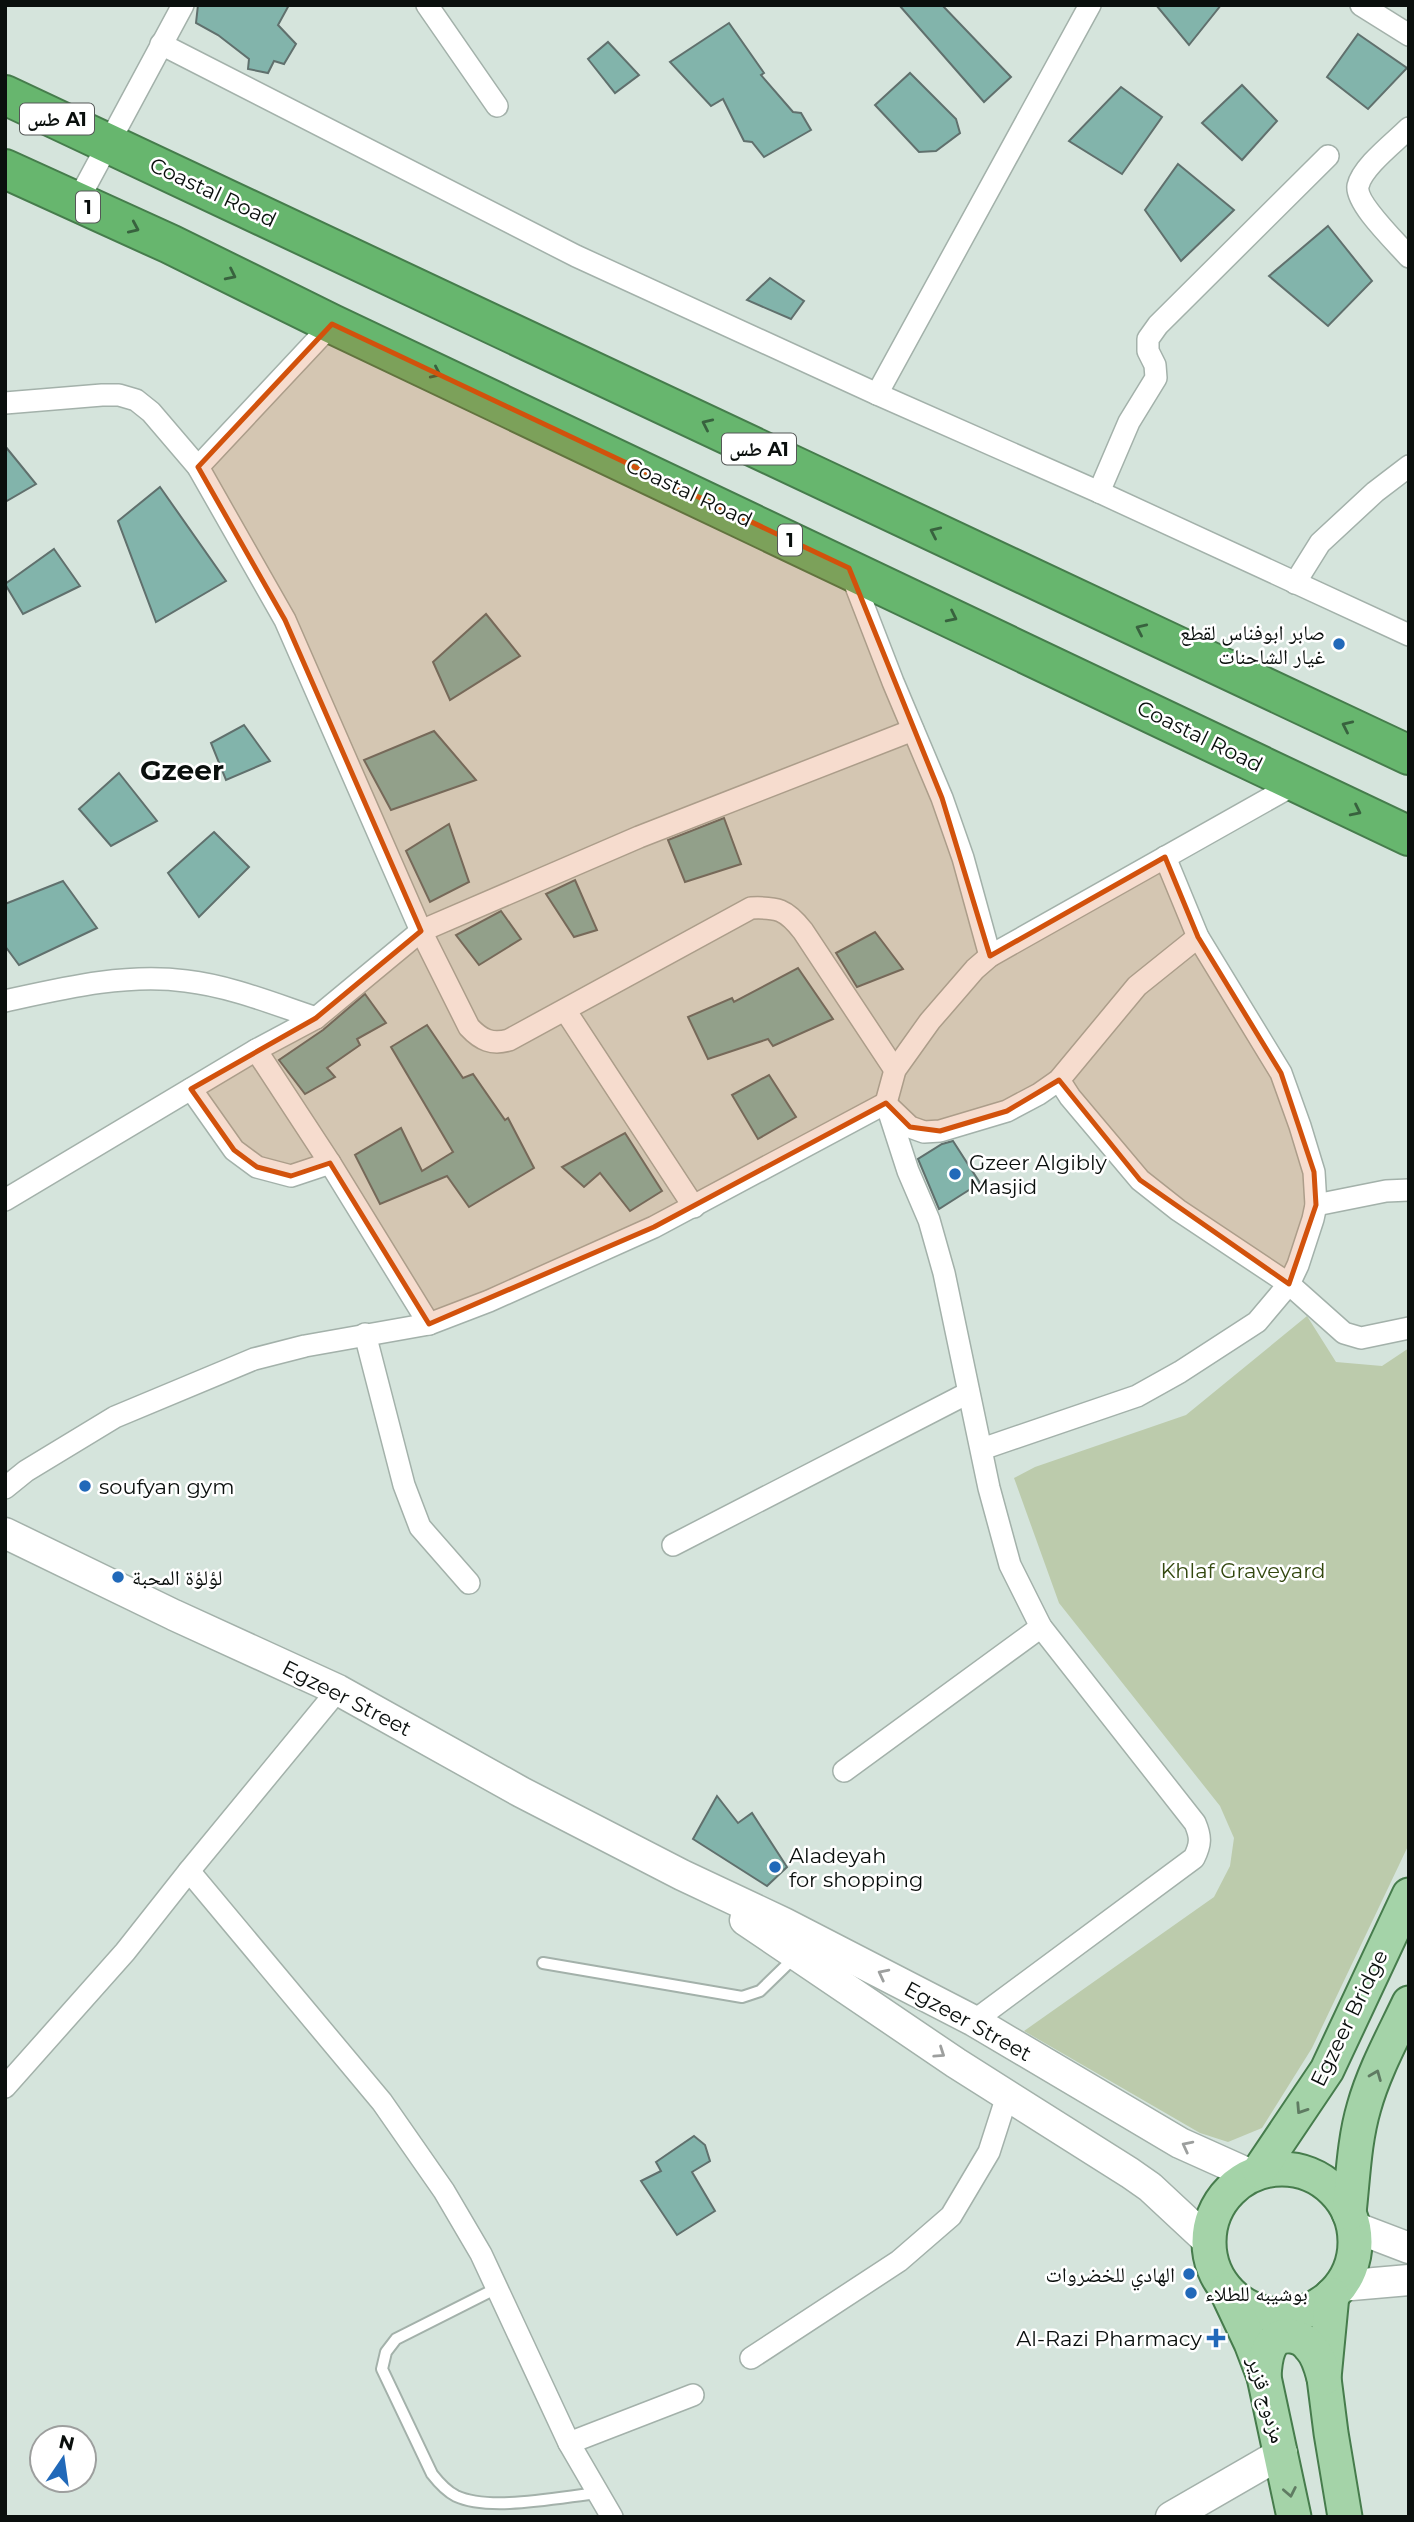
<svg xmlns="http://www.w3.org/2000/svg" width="1414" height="2522" viewBox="0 0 1414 2522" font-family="Montserrat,'Noto Naskh Arabic',sans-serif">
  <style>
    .green { fill: #bccbac }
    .building { fill: #82b4ab; stroke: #60706d; stroke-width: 2 }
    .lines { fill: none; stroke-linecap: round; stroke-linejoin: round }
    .lane-casing { stroke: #a3b1aa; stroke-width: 14 }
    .street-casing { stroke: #a3b1aa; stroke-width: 24 }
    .secondary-casing { stroke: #a3b1aa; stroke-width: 33 }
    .primary-casing { stroke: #467c4c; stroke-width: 37 }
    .highway-casing { stroke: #467c4c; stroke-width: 42 }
    .lane { stroke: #fff; stroke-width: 10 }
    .street { stroke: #fff; stroke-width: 21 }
    .secondary { stroke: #fff; stroke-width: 30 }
    .primary { stroke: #a4d3a8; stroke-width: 33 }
    .highway { stroke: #67b66e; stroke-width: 38 }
    .oneway { stroke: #38623e }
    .oneway2 { stroke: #9d9f9e }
    .oneway3 { stroke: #5f7b62 }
    .marked { fill: #d2520c; fill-opacity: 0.2; stroke: #d2520c; stroke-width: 5; stroke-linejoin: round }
    .poi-dot { fill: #2169b9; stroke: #fff; stroke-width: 2.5 }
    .labels { text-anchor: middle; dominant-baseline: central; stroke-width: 5; stroke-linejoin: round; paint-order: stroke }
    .shield { fill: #fff; stroke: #545756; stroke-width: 2 }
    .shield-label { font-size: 19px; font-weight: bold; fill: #0a0f0d }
    .street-label { font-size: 21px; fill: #0a0f0d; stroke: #fff }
    .poi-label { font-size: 21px; fill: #0a0f0d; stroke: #fff; text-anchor: start }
    .park-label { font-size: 21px; fill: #33480f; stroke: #fff }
    .district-label { font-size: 28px; font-weight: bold; fill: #0a0f0d; stroke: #fff }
  </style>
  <rect width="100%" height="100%" fill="#d5e4dc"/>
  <polygon class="green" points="1307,1316 1336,1362 1382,1366 1409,1348 1409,1844 1312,2048 1262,2128 1228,2142 1200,2133 1024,2031 1214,1897 1230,1866 1234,1838 1220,1806 1059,1603 1014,1478 1035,1467 1186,1415"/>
  <g class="building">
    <polygon points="198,5 289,5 278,25 296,44 284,64 274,61 268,73 248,69 249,59 218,35 196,23"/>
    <polygon points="899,5 942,5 1011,77 984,102"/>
    <polygon points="1156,5 1221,5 1189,45"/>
    <polygon points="729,23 764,73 761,75 793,112 801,113 811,130 764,157 752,142 744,141 723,99 711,106 670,62"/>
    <polygon points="1358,34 1407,68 1368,109 1327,77"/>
    <polygon points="608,42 639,75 615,93 588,59"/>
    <polygon points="910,73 956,119 960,133 936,151 919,152 875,105"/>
    <polygon points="1242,85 1277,121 1242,160 1202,123"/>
    <polygon points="1121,87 1162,117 1122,174 1069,141"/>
    <polygon points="1178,164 1234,210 1181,261 1145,210"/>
    <polygon points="1328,226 1372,281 1328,326 1269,276"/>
    <polygon points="770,278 804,301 791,319 747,300"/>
    <polygon points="5,446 36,484 5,502"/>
    <polygon points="160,487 226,581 156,622 118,521"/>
    <polygon points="54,549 80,586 23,614 5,584"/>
    <polygon points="486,614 520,656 450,700 433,662"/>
    <polygon points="244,725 270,761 226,780 211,743"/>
    <polygon points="434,731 476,780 391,810 364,760"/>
    <polygon points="119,773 157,821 111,846 79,809"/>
    <polygon points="724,818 741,864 685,882 668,840"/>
    <polygon points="449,824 469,882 430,902 406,851"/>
    <polygon points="214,832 249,867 199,917 168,873"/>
    <polygon points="575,880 597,930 574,937 546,894"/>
    <polygon points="63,881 97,928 19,965 5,946 5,904"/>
    <polygon points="501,911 521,939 479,965 456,935"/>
    <polygon points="875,932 903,969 857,987 836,953"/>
    <polygon points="798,968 833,1019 773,1046 768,1039 708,1059 688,1017 732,998 734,1002"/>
    <polygon points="365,994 386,1023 357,1039 360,1045 327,1068 335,1077 305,1094 279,1060 323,1030"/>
    <polygon points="427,1025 463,1078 473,1074 505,1120 508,1118 534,1168 469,1207 447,1176 380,1204 355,1155 401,1128 422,1171 453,1152 391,1047"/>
    <polygon points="769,1075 796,1117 758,1139 732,1095"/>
    <polygon points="625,1133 662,1191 630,1211 600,1173 584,1187 562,1167"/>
    <polygon points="953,1141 980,1183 939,1209 918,1159 942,1144"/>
    <polygon points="717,1796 738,1823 752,1813 787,1867 767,1886 693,1839"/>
    <polygon points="694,2136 705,2145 710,2161 692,2172 715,2211 677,2235 641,2181 661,2171 656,2162"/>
  </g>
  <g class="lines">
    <defs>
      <g id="lane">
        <polyline points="543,1963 742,1997 760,1991 796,1956"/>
        <path d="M497,2288l-101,51 -10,13 -4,17 50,105c7,9 14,17 24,22 34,16 104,1 142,-3"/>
      </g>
      <g id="street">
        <polyline points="427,5 497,106"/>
        <polyline points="1361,5 1409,35"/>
        <polyline points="161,44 576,256 877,394 1099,492 1409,635"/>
        <path d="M1409,128c-14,14 -47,39 -51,58 -3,17 39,57 51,71"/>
        <polyline points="77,202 183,5"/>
        <polyline points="877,394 1090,5"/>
        <path d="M5,403l97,-8h17l17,5 15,12 47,55 87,153 136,311 48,96c12,13 23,18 40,13l242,-132c26,-1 35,1 52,23l92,139"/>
        <polyline points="198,467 332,324"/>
        <polyline points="1099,492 1129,422 1156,378 1155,365 1148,351 1148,339 1158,325 1328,156"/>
        <polyline points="850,571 893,682 942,798 963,858 990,956"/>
        <polyline points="1295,583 1320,543 1375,492 1409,466"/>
        <path d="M5,1001c59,-13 121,-28 181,-20 44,5 88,23 130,37"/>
        <polyline points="565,1010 694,1207"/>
        <polyline points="256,1050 330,1163 429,1324"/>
        <polyline points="1059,1080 1070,1097 1140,1180 1178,1210 1289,1284 1344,1333 1361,1338 1409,1328"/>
        <polyline points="191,1089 234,1150 257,1167 291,1176 330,1163"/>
        <polyline points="887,1105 910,1127 924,1132 940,1131 1007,1111 1039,1094 1059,1080 1137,986 1198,937"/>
        <polyline points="5,1200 256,1050 316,1018 421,931 639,837 913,730"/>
        <polyline points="1316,1205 1386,1191 1409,1190"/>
        <polyline points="365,1334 404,1485 420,1527 469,1583"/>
        <polyline points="982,1449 1137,1396 1180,1372 1257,1322 1289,1284 1298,1265 1313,1219 1316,1205 1314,1172 1300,1126 1281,1073 1198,937 1165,857"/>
        <polyline points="5,1488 26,1471 115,1417 254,1359 305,1346 429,1324 489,1301 654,1227 886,1103"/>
        <polyline points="673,1545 968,1393"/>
        <polyline points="844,1771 1041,1627"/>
        <polyline points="189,1871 382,2102 444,2191 481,2254 569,2443 612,2517"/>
        <path d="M974,2021l220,-163c7,-14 7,-21 1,-35l-154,-196 -31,-62 -21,-77 -45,-215 -15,-53 -21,-49 -22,-68 9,-33 35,-49 45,-52 15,-13 307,-173"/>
        <polyline points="5,2087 125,1952 189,1871 338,1690"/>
        <polyline points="751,2358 899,2261 951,2216 989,2152 1007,2096"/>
        <polyline points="569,2443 693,2395"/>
      </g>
      <g id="secondary">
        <polyline points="5,1533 174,1615 338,1690 521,1792 682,1875 784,1923 974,2021 1180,2143 1249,2174"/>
        <polyline points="745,1920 956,2063 1130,2173 1150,2187 1208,2241"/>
        <polyline points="1354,2227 1409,2248"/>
        <polyline points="1340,2286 1409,2280"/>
        <polyline points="1171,2517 1282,2453"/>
      </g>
      <g id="primary">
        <circle cx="1282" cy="2242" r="73"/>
        <polyline points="1259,2171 1327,2070 1409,1895"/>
        <path d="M1349,2213c4,-35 5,-72 15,-106 10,-36 29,-70 45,-104"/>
        <polyline points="1226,2290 1251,2343 1264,2377 1294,2517"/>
        <polyline points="1332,2295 1324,2378 1331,2433 1345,2517"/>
        <path d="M1264,2377c1,-18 3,-43 27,-41 7,1 15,5 19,11 8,8 11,20 14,31"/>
      </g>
      <g id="highway">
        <polyline points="5,95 1409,755"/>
        <polyline points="5,169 170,244 332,324 1409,836"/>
      </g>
    </defs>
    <use href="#lane" class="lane-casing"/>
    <use href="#street" class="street-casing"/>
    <use href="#secondary" class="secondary-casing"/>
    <use href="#primary" class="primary-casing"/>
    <use href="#highway" class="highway-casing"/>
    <use href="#lane" class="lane"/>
    <use href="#street" class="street"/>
    <use href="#secondary" class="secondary"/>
    <use href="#primary" class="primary"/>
    <use href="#highway" class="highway"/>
  </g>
  <defs><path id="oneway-chevron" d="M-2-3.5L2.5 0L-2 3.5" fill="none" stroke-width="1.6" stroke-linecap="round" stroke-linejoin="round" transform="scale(1.75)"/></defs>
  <g class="oneway">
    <use href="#oneway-chevron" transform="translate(134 228) rotate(24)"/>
    <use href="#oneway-chevron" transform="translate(231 275) rotate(26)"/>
    <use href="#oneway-chevron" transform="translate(436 373) rotate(25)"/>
    <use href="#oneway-chevron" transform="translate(707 424) rotate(-155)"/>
    <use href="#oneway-chevron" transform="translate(935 532) rotate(-155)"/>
    <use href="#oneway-chevron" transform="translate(952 617) rotate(26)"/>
    <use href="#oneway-chevron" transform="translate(1141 629) rotate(-155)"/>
    <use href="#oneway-chevron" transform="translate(1347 726) rotate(-155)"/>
    <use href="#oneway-chevron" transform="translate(1356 811) rotate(26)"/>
  </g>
  <g class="oneway2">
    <use href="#oneway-chevron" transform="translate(883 1974) rotate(-153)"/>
    <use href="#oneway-chevron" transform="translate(940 2053) rotate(34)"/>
    <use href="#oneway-chevron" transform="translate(1187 2146) rotate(-153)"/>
  </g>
  <g class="oneway3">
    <use href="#oneway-chevron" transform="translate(1376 2075) rotate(-68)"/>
    <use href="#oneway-chevron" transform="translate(1301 2109) rotate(123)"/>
    <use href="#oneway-chevron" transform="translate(1290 2492) rotate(79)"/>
  </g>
  <path class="marked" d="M332,324l517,244 93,230 48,158 175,-99 33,80 83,136 33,99 2,33 -27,79 -149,-104 -81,-100 -52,31 -67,20 -30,-4 -24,-24 -232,124 -225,97 -99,-161 -39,13 -34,-9 -23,-17 -43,-61 125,-71 105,-87 -136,-311 -87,-153z"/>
  <g class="poi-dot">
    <circle cx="1339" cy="644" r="7"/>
    <circle cx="955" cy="1174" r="7"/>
    <circle cx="85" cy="1486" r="7"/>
    <circle cx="118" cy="1577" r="7"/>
    <circle cx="775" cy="1867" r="7"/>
    <circle cx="1189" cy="2274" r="7"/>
    <circle cx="1191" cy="2293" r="7"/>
    <path d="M1212.5 2327.5h7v7h7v7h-7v7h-7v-7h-7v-7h7z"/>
  </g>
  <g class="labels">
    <g class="shield">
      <rect x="20" y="103.5" width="74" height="31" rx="5"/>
      <rect x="76" y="191.5" width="24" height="31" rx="5"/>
      <rect x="722" y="433.5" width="74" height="31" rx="5"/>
      <rect x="778" y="524.5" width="24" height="31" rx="5"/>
    </g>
    <g class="shield-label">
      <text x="57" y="119">طس A1</text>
      <text x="88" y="207">1</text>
      <text x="759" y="449">طس A1</text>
      <text x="790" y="540">1</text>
    </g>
    <g class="street-label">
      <text transform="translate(213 192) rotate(25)">Coastal Road</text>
      <text transform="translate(689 492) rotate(25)">Coastal Road</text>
      <text transform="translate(1200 736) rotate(26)">Coastal Road</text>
      <text transform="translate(347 1698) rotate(27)">Egzeer Street</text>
      <text transform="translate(1349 2018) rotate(-64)">Egzeer Bridge</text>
      <text transform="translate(968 2021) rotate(29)">Egzeer Street</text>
      <text transform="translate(1267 2400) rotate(74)">مزدوج قزير</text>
    </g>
    <g class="poi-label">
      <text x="1325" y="632" text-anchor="end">صابر ابوفناس لقطع<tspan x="1325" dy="24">غيار الشاحنات</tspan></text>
      <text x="969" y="1162">Gzeer Algibly<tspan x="969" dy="24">Masjid</tspan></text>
      <text x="99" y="1486">soufyan gym</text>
      <text x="132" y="1577">لؤلؤة المحبة</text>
      <text x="789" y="1855">Aladeyah<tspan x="789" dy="24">for shopping</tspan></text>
      <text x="1175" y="2274" text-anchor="end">الهادي للخضروات</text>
      <text x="1205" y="2293">بوشيبه للطلاء</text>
      <text x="1202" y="2338" text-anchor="end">Al-Razi Pharmacy</text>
    </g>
    <g class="park-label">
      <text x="1243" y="1570">Khlaf Graveyard</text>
    </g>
    <g class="district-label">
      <text x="182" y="770">Gzeer</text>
    </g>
  </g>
  <rect width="1414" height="2522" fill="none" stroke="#0a0f0d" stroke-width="14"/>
  <g transform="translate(63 2459) rotate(13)"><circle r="33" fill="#ffffff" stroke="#9d9f9e" stroke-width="2"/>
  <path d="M0-5L12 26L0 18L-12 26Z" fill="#2169b9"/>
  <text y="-10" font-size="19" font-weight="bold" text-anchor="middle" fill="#0a0f0d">N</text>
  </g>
</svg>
